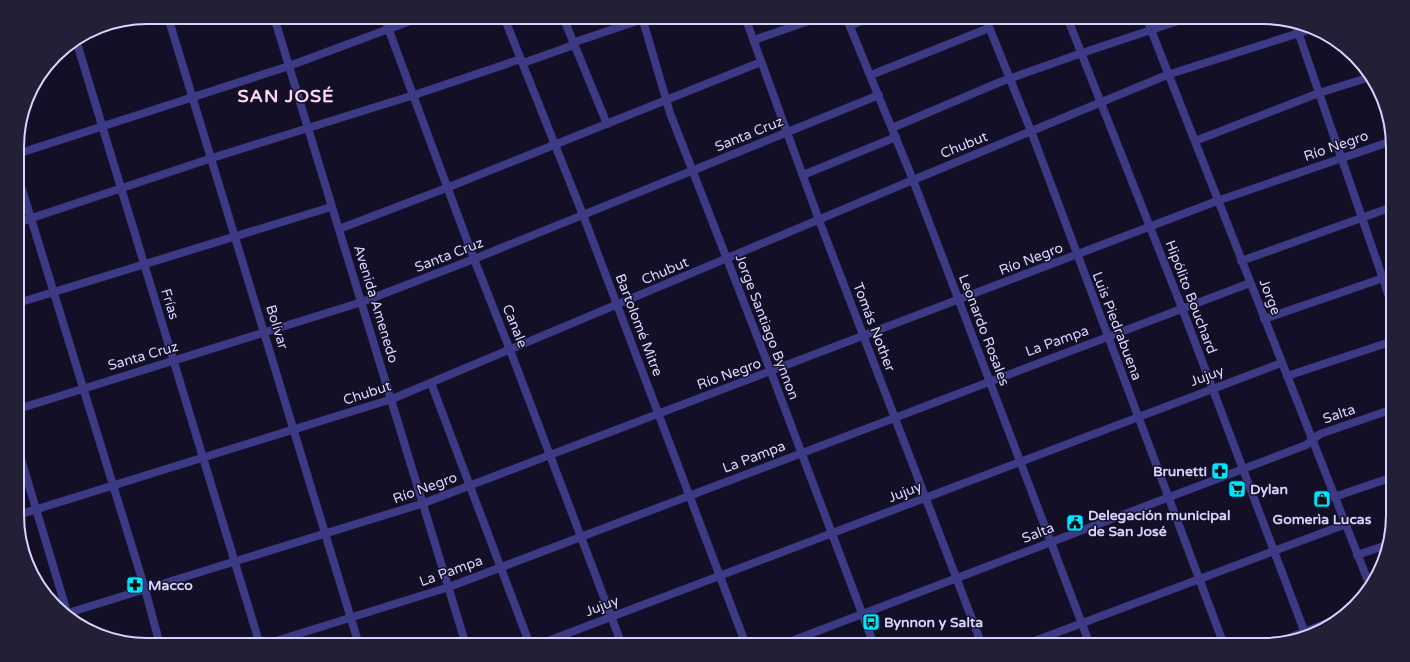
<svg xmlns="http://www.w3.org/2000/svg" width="1410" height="662" viewBox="0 0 1410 662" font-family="'Varela Round',sans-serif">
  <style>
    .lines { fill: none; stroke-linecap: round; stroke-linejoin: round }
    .minor { stroke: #3d3a85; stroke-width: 8 }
    .labels { text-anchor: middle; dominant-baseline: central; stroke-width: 3; stroke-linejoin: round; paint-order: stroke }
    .street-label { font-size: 14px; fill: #d9d4ff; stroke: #130f26 }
    .poi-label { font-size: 14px; font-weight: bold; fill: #d9d4ff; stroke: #130f26; text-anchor: start }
    .district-label { font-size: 18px; font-weight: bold; letter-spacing: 1px; fill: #ffd6f0; stroke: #130f26 }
    .rim { fill: none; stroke: #d9d4ff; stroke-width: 2 }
  </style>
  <rect width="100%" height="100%" fill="#130f26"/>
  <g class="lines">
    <g class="minor">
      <polyline points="168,17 359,645"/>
      <polyline points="274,17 466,645"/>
      <polyline points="384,17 474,259 510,350 622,645"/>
      <polyline points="504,17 583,215 746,645"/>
      <polyline points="563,17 607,124"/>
      <polyline points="642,17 670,113 771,372 874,645"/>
      <polyline points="745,17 819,220 982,645"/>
      <polyline points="846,17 913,180 1090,645"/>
      <polyline points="985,17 1031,131 1224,645"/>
      <polyline points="1067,17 1182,308 1305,633"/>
      <polyline points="1146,17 1370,586"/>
      <polyline points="987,21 1000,17"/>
      <polyline points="1295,23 1392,305"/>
      <polyline points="850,26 870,17"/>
      <polyline points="76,40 260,645"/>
      <polyline points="754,40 820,17"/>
      <polyline points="523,63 571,46 578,41 649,17"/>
      <polyline points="871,75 989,28"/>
      <polyline points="892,128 1000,82 1082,53 1190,17"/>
      <polyline points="1195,141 1319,93 1370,77"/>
      <polyline points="17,154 289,66 421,17"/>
      <polyline points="17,173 145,589 160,645"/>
      <polyline points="803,175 896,137"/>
      <polyline points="17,223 212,158 414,95 521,59"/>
      <polyline points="339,229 449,187 761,62"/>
      <polyline points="1241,261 1392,207"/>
      <polyline points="18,303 331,207"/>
      <polyline points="1264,319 1392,275"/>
      <polyline points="1287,376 1393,341"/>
      <polyline points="431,383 530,645"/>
      <polyline points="18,409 362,302 474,259 879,95"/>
      <polyline points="18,449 67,612"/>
      <polyline points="1334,497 1393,477"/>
      <polyline points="18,515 392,399 913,180 1167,75 1315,28"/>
      <polyline points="1357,555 1387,545"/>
      <polyline points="68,613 424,503 1217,201 1392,141"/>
      <polyline points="263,645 449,587 1250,283"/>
      <polyline points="537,645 1281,363"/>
      <polyline points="781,645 1306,445 1320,434 1393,409"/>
      <polyline points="1024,645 1346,524"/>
      <polyline points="1270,645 1343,617"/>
    </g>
  </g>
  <defs>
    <symbol id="pharmacy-square" viewBox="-11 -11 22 22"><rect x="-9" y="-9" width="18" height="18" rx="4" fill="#00e5ff" stroke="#130f26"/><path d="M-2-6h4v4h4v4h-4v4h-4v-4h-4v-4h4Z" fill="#111"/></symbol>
    <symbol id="supermarket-square" viewBox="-11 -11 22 22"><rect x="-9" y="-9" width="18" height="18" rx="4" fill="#00e5ff" stroke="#130f26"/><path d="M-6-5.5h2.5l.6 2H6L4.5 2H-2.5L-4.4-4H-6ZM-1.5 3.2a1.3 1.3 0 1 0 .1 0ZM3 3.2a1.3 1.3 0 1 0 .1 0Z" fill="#111"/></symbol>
    <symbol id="shop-square" viewBox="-11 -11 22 22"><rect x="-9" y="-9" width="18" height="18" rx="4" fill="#00e5ff" stroke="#130f26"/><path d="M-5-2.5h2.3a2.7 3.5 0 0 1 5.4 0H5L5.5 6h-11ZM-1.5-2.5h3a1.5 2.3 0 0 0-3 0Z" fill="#111"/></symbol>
    <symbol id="civic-square" viewBox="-11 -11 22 22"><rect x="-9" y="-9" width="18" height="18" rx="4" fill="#00e5ff" stroke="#130f26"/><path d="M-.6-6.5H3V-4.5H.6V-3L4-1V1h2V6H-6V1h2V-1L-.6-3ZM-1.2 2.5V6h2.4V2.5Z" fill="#111"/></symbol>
    <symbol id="bus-square" viewBox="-11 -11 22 22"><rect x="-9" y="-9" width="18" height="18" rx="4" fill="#00e5ff" stroke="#130f26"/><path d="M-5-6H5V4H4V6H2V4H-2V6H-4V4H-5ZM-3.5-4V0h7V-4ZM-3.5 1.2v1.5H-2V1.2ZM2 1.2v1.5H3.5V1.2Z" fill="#111"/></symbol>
  </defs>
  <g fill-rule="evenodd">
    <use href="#pharmacy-square" x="1210" y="461" width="20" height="20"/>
    <use href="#supermarket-square" x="1227" y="479" width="20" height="20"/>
    <use href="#shop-square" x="1312" y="489" width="20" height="20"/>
    <use href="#civic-square" x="1065" y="513" width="20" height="20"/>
    <use href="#pharmacy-square" x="125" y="575" width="20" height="20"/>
    <use href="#bus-square" x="861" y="612" width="20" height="20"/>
  </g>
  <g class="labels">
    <g class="street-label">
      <text transform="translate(749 134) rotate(-22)">Santa Cruz</text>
      <text transform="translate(964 145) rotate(-22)">Chubut</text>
      <text transform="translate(1336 146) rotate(-19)">Río Negro</text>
      <text transform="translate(449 255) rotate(-21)">Santa Cruz</text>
      <text transform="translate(1031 259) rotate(-21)">Río Negro</text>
      <text transform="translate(665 271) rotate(-23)">Chubut</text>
      <text transform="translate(1191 297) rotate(69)">Hipólito Bouchard</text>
      <text transform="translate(1270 297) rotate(69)">Jorge</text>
      <text transform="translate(170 304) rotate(73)">Frías</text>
      <text transform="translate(376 304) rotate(73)">Avenida Amenedo</text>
      <text transform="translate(639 325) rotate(69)">Bartolomé Mitre</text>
      <text transform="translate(515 326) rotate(68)">Canale</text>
      <text transform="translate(1117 326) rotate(69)">Luis Piedrabuena</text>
      <text transform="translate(277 327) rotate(73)">Bolívar</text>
      <text transform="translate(767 327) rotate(69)">Jorge Santiago Bynnon</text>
      <text transform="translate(874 327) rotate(69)">Tomás Nother</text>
      <text transform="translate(984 330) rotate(69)">Leonardo Rosales</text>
      <text transform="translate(1057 341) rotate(-20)">La Pampa</text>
      <text transform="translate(143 356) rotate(-16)">Santa Cruz</text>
      <text transform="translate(729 374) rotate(-20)">Río Negro</text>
      <text transform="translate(1207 376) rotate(-20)">Jujuy</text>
      <text transform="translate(367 393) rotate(-18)">Chubut</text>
      <text transform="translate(1339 414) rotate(-19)">Salta</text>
      <text transform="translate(754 457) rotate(-21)">La Pampa</text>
      <text transform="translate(425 488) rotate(-20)">Río Negro</text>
      <text transform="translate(905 492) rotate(-21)">Jujuy</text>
      <text transform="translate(1038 533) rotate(-21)">Salta</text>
      <text transform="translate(451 571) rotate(-20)">La Pampa</text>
      <text transform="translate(602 606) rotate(-21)">Jujuy</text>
    </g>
    <g class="poi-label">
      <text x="1207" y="471" text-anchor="end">Brunetti</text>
      <text x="1250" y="489">Dylan</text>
      <text x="1088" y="515">Delegación municipal<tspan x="1088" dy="16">de San José</tspan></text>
      <text x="1322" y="519" text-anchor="middle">Gomerìa Lucas</text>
      <text x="148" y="585">Macco</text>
      <text x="884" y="622">Bynnon y Salta</text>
    </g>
    <g class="district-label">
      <text x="286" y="96">SAN JOSÉ</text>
    </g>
  </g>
  <path d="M0 0H1410V662H0ZM147 24H1263A123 123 0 0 1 1386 147V515A123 123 0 0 1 1263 638H147A123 123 0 0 1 24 515V147A123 123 0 0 1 147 24Z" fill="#231f37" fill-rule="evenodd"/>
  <path class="rim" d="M147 24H1263A123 123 0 0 1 1386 147V515A123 123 0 0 1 1263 638H147A123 123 0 0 1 24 515V147A123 123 0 0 1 147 24Z"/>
</svg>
